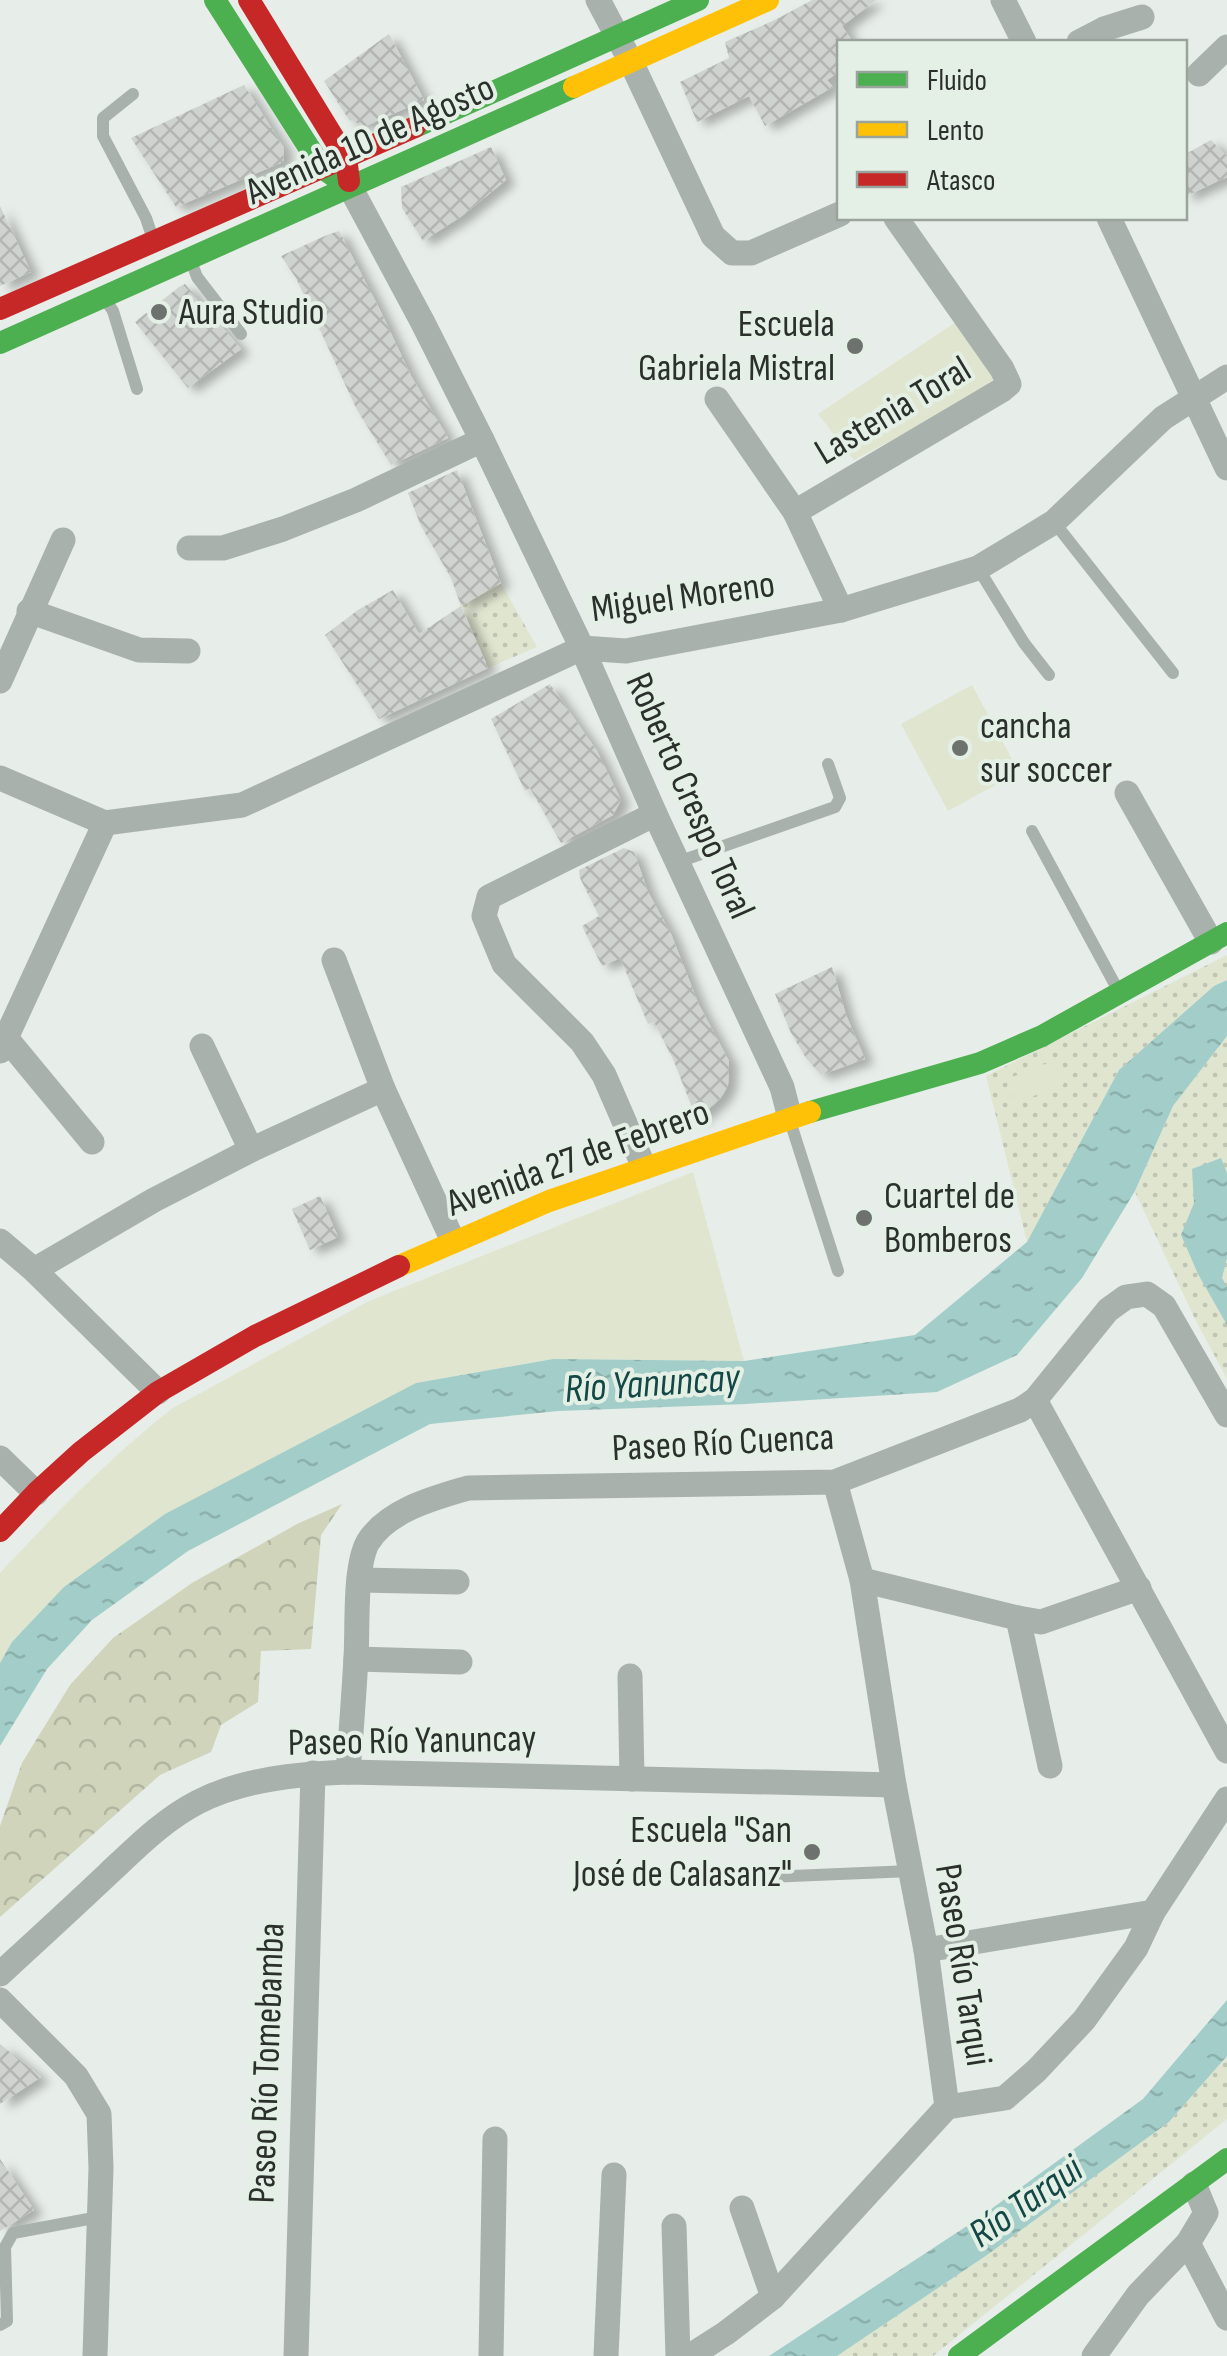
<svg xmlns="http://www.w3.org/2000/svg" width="1227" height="2356" viewBox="0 0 1227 2356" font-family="'Sofia Sans Condensed',sans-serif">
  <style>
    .grass { fill: url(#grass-dots) }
    .forest { fill: url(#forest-crowns) }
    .park { fill: #e0e5d0 }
    .water { fill: url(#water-ripples) }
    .building { fill: url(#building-cross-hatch); filter: url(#shadow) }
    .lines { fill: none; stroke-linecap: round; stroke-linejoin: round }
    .lane { stroke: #a9b1ad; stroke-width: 12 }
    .street { stroke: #a9b1ad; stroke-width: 25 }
    .fast { stroke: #4caf50; stroke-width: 22 }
    .slow { stroke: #ffc107; stroke-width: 22 }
    .jam { stroke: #c62828; stroke-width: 22 }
    .poi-dot { fill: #6d726e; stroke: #e4f0e6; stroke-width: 4 }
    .labels { text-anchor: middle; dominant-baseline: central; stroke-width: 8; stroke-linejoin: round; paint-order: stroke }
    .street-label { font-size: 38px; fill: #2c302d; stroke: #e4f0e6 }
    .poi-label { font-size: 38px; fill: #2c302d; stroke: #e4f0e6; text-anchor: start }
    .water-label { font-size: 40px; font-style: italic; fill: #144846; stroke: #e4f0e6 }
  </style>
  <defs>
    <pattern id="grass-dots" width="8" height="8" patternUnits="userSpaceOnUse" patternTransform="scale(2.5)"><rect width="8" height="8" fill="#e0e5d0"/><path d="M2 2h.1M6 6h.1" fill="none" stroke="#c0c5b3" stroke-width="1.8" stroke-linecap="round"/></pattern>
    <pattern id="forest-crowns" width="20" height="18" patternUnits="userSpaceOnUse" patternTransform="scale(2.5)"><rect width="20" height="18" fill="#cfd4ba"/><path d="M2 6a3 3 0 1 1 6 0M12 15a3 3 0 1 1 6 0" fill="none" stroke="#b2b6a0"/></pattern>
    <pattern id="water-ripples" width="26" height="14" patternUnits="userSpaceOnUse" patternTransform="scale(2.5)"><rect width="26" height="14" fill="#a2cdc8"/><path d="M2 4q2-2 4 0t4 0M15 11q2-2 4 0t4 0" fill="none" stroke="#8cb0ac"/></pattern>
    <pattern id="building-cross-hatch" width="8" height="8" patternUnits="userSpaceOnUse" patternTransform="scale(2.5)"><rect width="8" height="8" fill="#cfd3cf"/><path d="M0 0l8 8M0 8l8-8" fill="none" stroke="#b2b5b2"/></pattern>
    <filter id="shadow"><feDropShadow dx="9" dy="5" stdDeviation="5" flood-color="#0004"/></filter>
  </defs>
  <rect width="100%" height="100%" fill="#e7ede8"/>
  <g class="grass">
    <polygon points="501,583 537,647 488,668 461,606"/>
    <polygon points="1227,955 1227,980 1214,987 1119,1070 1027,1242 986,1076"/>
    <polygon points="1227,1036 1227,1379 1195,1319 1135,1192 1173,1106"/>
    <polygon points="1227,2056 1227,2119 933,2356 837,2356 987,2255 1169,2122"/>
  </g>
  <polygon class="forest" points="342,1504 321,1535 311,1649 261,1651 258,1702 221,1725 211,1752 160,1775 0,1917 0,1826 22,1763 70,1685 113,1638 192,1583 297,1524"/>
  <g class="park">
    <polygon points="962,318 997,384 854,460 818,414"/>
    <polygon points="972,685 1019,772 948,811 901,724"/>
    <polygon points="1055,1060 1064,1084 1016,1103 1007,1079"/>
    <path d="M693,1172l51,189 -191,-2 -137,24 -416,280v-90c54,-58 110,-116 173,-165l196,-107z"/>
  </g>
  <g class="water">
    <polygon points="1227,980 1227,1036 1173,1106 1135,1191 1082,1278 1017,1355 937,1392 746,1404 558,1411 430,1424 188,1551 92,1620 47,1669 0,1746 0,1663 12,1642 64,1587 165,1514 416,1383 553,1359 744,1361 915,1335 1027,1242 1119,1070 1214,986"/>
    <polygon points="1221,1158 1227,1173 1227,1258 1222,1278 1227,1287 1227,1325 1198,1274 1181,1235 1194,1203 1192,1169"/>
    <polygon points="1227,2000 1227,2056 1169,2122 987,2255 837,2356 769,2356 976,2220 1143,2099"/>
  </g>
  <g class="building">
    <polygon points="812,0 876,0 842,26 853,42 840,42 840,71 827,80 833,87 765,126 749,96 697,122 680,82 729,58 725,42 777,19"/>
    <polygon points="389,34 424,100 366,126 349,120 324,81"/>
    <polygon points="244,85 284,148 283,162 176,207 131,138"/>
    <polygon points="1211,140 1227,157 1227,177 1184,197 1184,155"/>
    <polygon points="491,147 506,180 462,216 423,241 402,208 401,187"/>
    <polygon points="0,206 31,272 0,286"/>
    <polygon points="339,231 381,312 411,376 448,438 391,465 356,408 296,278 281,256 327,235"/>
    <polygon points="185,284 241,349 188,388 135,322 179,287"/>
    <polygon points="457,470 501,583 461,606 451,578 421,526 408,493"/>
    <polygon points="393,590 419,634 461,606 488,668 379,719 325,635 358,610"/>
    <polygon points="550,684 597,751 621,800 613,815 561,843 530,788 525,791 491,719"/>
    <polygon points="624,848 634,852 648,892 671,934 699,1005 729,1061 728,1085 721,1098 697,1120 673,1059 654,1022 648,1024 620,958 602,966 582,926 599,916 580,878 579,870"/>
    <polygon points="832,967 846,1015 865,1059 821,1075 806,1058 791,1033 775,994"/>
    <polygon points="320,1196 338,1237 310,1250 292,1209"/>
    <polygon points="0,2044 41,2077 0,2104"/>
    <polygon points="0,2159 34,2210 0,2231"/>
  </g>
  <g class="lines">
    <g class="lane">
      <polyline points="133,94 103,118 103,136 146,218 153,239"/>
      <polyline points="191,261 197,277 241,334"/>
      <polyline points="105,299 113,311 137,389"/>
      <polyline points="1054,522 1173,673"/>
      <polyline points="978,568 1024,643 1049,675"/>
      <polyline points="1032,831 1119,992"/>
      <polyline points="678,862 835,807 840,798 828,764"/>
      <polyline points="790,1121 838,1271"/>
      <polyline points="744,1878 911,1871"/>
      <polyline points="0,2325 7,2321 5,2247 13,2233 99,2217"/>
    </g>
    <g class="street">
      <polyline points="598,0 631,62 713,236 732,253 751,253 840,214"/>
      <polyline points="1003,0 1024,42"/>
      <polyline points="1079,42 1104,29 1142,17"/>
      <polyline points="1199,74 1227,47"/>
      <polyline points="350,187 422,321 482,440 582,648 655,814 782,1087 790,1118"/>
      <polyline points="1109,218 1227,468"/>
      <polyline points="717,399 795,512 841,610"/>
      <polyline points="795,512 1002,390 1009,384 1002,369 896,218"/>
      <polyline points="189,548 223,548 283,529 356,500 482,440"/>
      <polyline points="29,611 139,650 188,651"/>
      <polyline points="0,681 63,540"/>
      <polyline points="0,778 105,823 242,805 582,648 626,651 841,610 978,568 1054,522 1163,418 1227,377"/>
      <polyline points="1127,793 1211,942"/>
      <polyline points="334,960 383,1089 453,1241"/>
      <polyline points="0,1034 6,1038 92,1142"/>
      <polyline points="202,1046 251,1150"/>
      <polyline points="0,1051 105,823"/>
      <polyline points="644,1167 604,1075 582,1042 504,964 484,916 489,897 655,814"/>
      <polyline points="0,1241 34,1270 158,1392"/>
      <polyline points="34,1270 154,1200 251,1150 383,1089"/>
      <polyline points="1035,1400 1227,1751"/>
      <polyline points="0,1458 36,1493"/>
      <polyline points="835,1482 862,1580 894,1785 926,1950 947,2107"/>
      <polyline points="360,1580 457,1582"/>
      <polyline points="862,1580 1018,1618 1041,1622 1139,1588"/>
      <polyline points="1018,1618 1050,1766"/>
      <polyline points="356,1659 460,1662"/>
      <polyline points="630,1676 632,1779"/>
      <path d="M348,1772c3,-39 6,-77 8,-115 2,-30 -2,-90 12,-115 20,-32 66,-44 100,-54l367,-6 185,-72 15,-10 73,-90 18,-13 21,-3 17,12 63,109"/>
      <polyline points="926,1950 1153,1912"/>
      <path d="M0,1974c36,-33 72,-66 108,-100 28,-26 55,-54 90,-72 45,-23 100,-28 150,-30l546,13"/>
      <polyline points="0,2000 76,2076 99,2114 101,2168 95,2356"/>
      <polyline points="947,2107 1005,2098 1037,2070 1084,2020 1136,1948 1153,1912 1227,1799"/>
      <polyline points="742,2208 773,2297"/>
      <polyline points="674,2226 678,2356"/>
      <polyline points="1188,2243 1227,2318"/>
      <polyline points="296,2356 313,1773"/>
      <polyline points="491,2356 495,2139"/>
      <polyline points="606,2356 614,2175"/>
      <polyline points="690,2356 726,2333 773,2297 947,2107"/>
      <polyline points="1094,2356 1138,2295 1188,2243 1206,2213 1194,2184"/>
    </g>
    <g class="fast">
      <polyline points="215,0 322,168 338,179"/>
      <polyline points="415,127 698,0"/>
      <polyline points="0,343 574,87"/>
      <polyline points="810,1112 980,1063 1042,1036 1227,933"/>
      <polyline points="959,2356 1227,2159"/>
    </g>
    <g class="slow">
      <polyline points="574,87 768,0"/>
      <polyline points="399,1266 549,1201 810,1112"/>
    </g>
    <g class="jam">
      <polyline points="249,0 346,158 349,181"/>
      <polyline points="0,309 415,127"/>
      <polyline points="0,1531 36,1493 81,1452 158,1392 255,1336 399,1266"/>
    </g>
  </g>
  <g class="poi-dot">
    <circle cx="159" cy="312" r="10"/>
    <circle cx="855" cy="346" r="10"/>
    <circle cx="960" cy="748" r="10"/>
    <circle cx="864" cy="1218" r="10"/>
    <circle cx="812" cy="1852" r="10"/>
  </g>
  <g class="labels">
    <g class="street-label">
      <text transform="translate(370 140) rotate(-24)">Avenida 10 de Agosto</text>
      <text transform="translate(893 411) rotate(-31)">Lastenia Toral</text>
      <text transform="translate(683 597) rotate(-8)">Miguel Moreno</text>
      <text transform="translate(690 796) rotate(66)">Roberto Crespo Toral</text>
      <text transform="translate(578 1158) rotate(-20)">Avenida 27 de Febrero</text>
      <text transform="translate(723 1443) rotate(-3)">Paseo Río Cuenca</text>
      <text transform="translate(412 1741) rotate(-1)">Paseo Río Yanuncay</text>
      <text transform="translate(963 1965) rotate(81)">Paseo Río Tarqui</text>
      <text transform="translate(267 2063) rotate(-88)">Paseo Río Tomebamba</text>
    </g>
    <g class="poi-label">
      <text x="179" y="312">Aura Studio</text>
      <text x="835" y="324" text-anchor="end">Escuela<tspan x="835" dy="44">Gabriela Mistral</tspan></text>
      <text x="980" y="726">cancha<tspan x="980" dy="44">sur soccer</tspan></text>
      <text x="884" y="1196">Cuartel de<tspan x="884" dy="44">Bomberos</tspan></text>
      <text x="792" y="1830" text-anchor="end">Escuela "San<tspan x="792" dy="44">José de Calasanz"</tspan></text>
    </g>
    <g class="water-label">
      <text transform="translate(652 1384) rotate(-4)">Río Yanuncay</text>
      <text transform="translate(1026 2202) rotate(-35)">Río Tarqui</text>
    </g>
  </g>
  <rect x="837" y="40" width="350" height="180" fill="#e4f0e6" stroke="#9aa39c" stroke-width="2.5"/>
  <rect x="857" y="72" width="50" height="15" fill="#4caf50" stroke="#9aa39c" stroke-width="2.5"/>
  <text x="927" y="90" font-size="30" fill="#2c302d">Fluido</text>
  <rect x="857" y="122" width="50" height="15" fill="#ffc107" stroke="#9aa39c" stroke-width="2.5"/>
  <text x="927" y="140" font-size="30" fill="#2c302d">Lento</text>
  <rect x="857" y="172" width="50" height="15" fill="#c62828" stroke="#9aa39c" stroke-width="2.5"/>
  <text x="927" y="190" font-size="30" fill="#2c302d">Atasco</text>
</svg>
